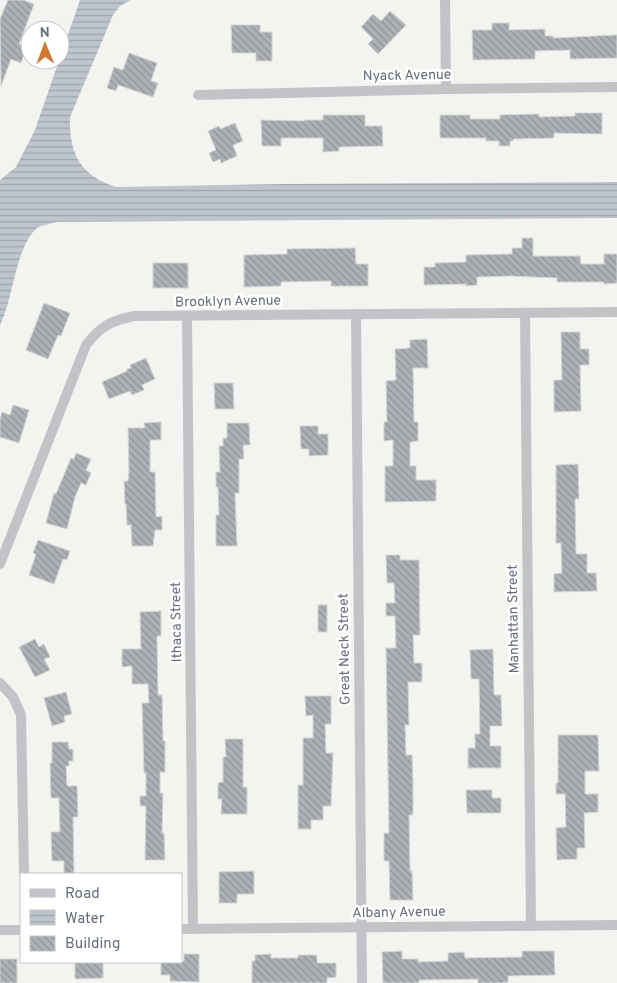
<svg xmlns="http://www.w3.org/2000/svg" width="617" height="983" viewBox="0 0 617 983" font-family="Overpass,sans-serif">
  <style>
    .water { fill: url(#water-rules) }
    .building { fill: url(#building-back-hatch); stroke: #d4d4d2 }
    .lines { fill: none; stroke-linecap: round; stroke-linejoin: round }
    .street { stroke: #c1c3c7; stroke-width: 10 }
    .labels { text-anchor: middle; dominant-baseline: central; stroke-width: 5; stroke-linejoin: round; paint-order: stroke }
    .street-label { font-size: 14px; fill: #646d7e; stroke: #fff }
  </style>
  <defs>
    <pattern id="water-rules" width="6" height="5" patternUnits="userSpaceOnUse" patternTransform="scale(1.25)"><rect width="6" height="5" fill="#bec5cc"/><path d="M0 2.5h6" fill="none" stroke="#9ea4ab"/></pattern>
    <pattern id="building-back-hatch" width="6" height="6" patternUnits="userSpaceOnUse" patternTransform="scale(1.25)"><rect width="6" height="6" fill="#acb1b6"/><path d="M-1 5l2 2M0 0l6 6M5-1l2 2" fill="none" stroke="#909499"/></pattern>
  </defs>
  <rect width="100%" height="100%" fill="#f3f3ef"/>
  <path class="water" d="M80,0h51l-11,6 -7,9 -43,102c-1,37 10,58 46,70l169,-3 332,-2v36l-561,4c-6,2 -14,3 -19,6 -21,17 -24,72 -37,97v-145l16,-13 19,-37z"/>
  <g class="building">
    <polygon points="8,0 23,0 34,4 19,44 27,47 21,63 11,59 1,86 0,19"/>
    <polygon points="390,11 406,25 378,54 368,44 373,39 361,27 373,14 381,21"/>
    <polygon points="492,23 509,23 509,30 545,29 545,36 553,36 553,38 617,35 617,58 570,59 570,50 535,51 535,59 473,60 472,30 492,30"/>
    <polygon points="231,25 260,25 260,32 272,32 272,61 256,61 256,53 232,53"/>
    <polygon points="129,53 157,63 151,81 158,83 153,97 118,85 116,91 107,88 114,67 123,70"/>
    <polygon points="575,113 602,113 602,134 554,133 554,138 513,139 513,141 510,141 510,146 499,146 499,141 486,141 486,138 440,138 440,115 470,115 470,119 500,119 500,115 539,114 539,117 575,116"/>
    <polygon points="323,115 365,115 365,126 382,126 383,146 339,147 339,151 323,152 323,138 281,138 281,146 262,146 261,120 304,121 304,120 323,120"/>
    <polygon points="235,123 243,141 233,145 237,156 221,163 220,159 213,162 209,153 216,150 208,131 219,126 220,129"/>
    <polygon points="522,238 533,238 533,256 580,256 581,264 604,264 604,254 617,254 617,283 604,284 604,282 557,282 557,278 512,276 477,277 477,285 466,286 466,284 424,285 424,267 435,267 435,263 466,262 466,255 512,254 512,248 522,248"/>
    <polygon points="355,248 356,264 368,264 368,286 331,286 331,281 281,282 281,286 244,287 244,255 287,254 287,249"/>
    <rect x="153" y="263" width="35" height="25"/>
    <polygon points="44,303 70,313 61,336 58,335 48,359 26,350"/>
    <polygon points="561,332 580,332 580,349 589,349 589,365 580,365 581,411 554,412 554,380 562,380"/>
    <polygon points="427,339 428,368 413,368 414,422 418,422 418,441 410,442 410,466 416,466 416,480 436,480 436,501 385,502 385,466 393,466 393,440 384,441 384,422 387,422 386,381 396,380 395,349 410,348 410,340"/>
    <polygon points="146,358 155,379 142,385 144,390 132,395 130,391 109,399 102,382 127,371 127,369 131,368 130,365"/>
    <polygon points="214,383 233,383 234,409 215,409"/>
    <polygon points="13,405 29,410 19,443 0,437 0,419 2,412 10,415"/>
    <polygon points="161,422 161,440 150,440 150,472 155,472 156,517 162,516 162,530 155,530 153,546 132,546 131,525 127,525 126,504 125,504 124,481 128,481 129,472 128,428 145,428 144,423"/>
    <polygon points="227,423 249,423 250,445 243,445 244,459 239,459 239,493 235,493 237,546 216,546 216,515 219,515 218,487 216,487 216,472 220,472 219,446 223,446 223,438 227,438"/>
    <polygon points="300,426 318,426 318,434 328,434 328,455 309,456 309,449 301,449"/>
    <polygon points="76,453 91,459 86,470 91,473 86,485 81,483 75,497 67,529 46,523 54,493 56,494 71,458 74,459"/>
    <polygon points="578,464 579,499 575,499 576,554 587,554 587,573 596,573 597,591 554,592 554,574 562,573 561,543 556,543 556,465"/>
    <polygon points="38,540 70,551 67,560 63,559 54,584 29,575 36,554 33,553"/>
    <polygon points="386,555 400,555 400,560 419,560 420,635 413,635 414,663 422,663 422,682 408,682 409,725 405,725 406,755 412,755 413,783 413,815 409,815 410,871 412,871 413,900 390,900 389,861 384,861 384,833 389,833 386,648 396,648 395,616 386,616 386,603 395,603 394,583 387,583"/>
    <rect x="318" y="605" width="9" height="27"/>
    <polygon points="161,611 161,636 157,636 158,695 162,695 163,741 165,741 165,772 160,772 160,793 163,793 162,833 164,833 165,860 145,860 146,806 140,806 140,796 146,796 146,773 144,773 142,703 149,703 148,684 132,684 132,666 122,667 122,649 141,649 140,612"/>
    <polygon points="35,639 39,647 44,644 50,657 44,659 50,670 35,677 19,647"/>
    <polygon points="493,649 494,695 501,695 502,726 490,726 490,746 501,746 501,768 468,768 468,748 475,748 475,734 480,734 479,679 471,679 470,650"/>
    <polygon points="66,692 72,714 64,716 65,722 52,726 44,698"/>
    <polygon points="305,696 331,696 331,724 325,724 326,753 333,753 331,806 323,806 323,820 311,820 311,829 298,829 298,785 303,785 303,738 313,738 313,715 306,716"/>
    <polygon points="558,735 598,735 599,771 585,771 585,794 598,794 598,812 584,813 585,848 577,848 577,859 557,860 556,828 566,827 565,794 556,794 556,783 558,783"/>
    <polygon points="225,739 243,739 243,787 247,787 247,814 221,814 222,799 218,799 218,783 223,782 223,757 226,757"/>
    <polygon points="52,742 68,742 69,749 73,749 73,761 69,761 69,766 66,766 67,786 77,786 78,817 73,817 74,874 64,874 64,861 52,861 51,832 60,832 59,798 51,798 50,763 52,763"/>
    <polygon points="466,790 492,790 492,798 501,798 501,813 467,813"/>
    <polygon points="254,871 254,894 237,894 237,903 219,903 219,872"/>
    <polygon points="402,951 402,959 418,959 418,962 448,961 448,953 464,952 465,958 522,957 522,951 554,951 555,975 508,976 508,982 500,983 478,983 478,979 419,980 419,983 383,983 382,952"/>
    <polygon points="184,954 199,954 199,982 170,981 170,975 161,975 161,962 181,962 184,961"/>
    <polygon points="271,954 271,958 298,958 298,955 317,955 317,963 336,963 336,977 327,978 327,983 252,983 252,961 255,961 255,955"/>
    <rect x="0" y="959" width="17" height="24"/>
    <polygon points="75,962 103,962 103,978 75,979"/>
  </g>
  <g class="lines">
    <g class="street">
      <polyline points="445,0 446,89"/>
      <polyline points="198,95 446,89 617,87"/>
      <polyline points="525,313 531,925"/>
      <polyline points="356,314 362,983"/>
      <polyline points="187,316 193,928"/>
      <path d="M0,564l86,-219c15,-19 24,-24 48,-29l483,-4"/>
      <polyline points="0,683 13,697 21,715 24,874"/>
      <polyline points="181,929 617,925"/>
      <polyline points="0,930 21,930"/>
    </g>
  </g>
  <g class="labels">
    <g class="street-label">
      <text transform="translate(407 76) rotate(-1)">Nyack Avenue</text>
      <text transform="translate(228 302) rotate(-1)">Brooklyn Avenue</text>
      <text transform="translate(514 619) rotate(-91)">Manhattan Street</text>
      <text transform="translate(177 622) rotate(-91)">Ithaca Street</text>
      <text transform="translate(345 649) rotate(-91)">Great Neck Street</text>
      <text transform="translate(399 913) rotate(-1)">Albany Avenue</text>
    </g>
  </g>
  <rect x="20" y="873" width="162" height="90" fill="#ffffff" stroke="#c1c5cb"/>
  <rect x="30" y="889" width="25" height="8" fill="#c1c3c7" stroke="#c1c5cb"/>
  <text x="65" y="898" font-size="15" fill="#646d7e">Road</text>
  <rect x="30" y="910" width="25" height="15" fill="url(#water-rules)" stroke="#c1c5cb"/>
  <text x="65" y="923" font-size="15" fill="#646d7e">Water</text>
  <rect x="30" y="936" width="25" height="15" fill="url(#building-back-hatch)" stroke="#c1c5cb"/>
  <text x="65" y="948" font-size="15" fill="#646d7e">Building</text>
  <g transform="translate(45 45) rotate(359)"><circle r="24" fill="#ffffff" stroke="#c1c5cb"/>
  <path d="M0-4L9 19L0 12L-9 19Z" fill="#d6772d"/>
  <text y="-8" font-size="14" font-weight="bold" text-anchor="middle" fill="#646d7e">N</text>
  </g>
</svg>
